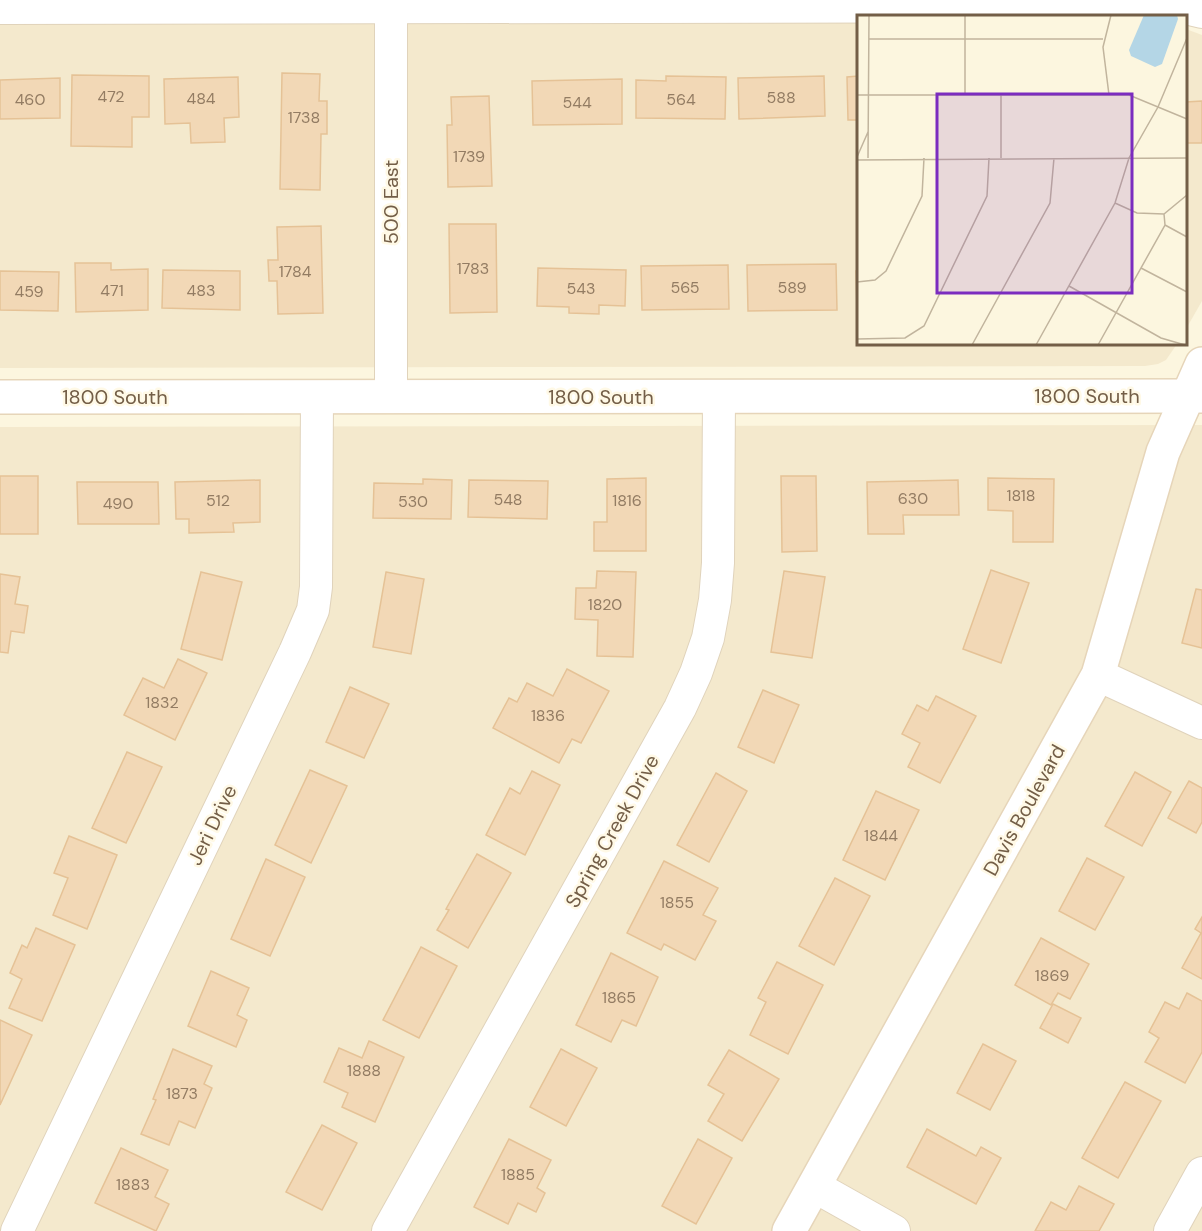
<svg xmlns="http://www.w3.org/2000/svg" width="1202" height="1231" viewBox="0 0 1202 1231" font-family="'DM Sans',sans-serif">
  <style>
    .residential { fill: #f4e9cd }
    .building { fill: #f2d8b6; stroke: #e5c296; stroke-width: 1.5 }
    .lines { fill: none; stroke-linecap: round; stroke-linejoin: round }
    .street-casing { stroke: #e0d3bb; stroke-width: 34 }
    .secondary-casing { stroke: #e6d5b9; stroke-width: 36 }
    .street { stroke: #fff; stroke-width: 32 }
    .secondary { stroke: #fff; stroke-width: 33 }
    .labels { text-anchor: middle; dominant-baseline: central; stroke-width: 5; stroke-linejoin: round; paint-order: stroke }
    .number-label { font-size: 16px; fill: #937c63 }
    .street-label { font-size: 20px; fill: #735e47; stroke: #fff9e6 }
    .inset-road { fill: none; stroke: #c1b49d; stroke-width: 1.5 }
    .view { fill: #7b2cbf; fill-opacity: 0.15; stroke: #7b2cbf; stroke-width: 3 }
    .inset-edge { fill: none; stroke: #735e47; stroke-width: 3 }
  </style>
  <rect width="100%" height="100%" fill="#fcf6df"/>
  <g class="residential">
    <polygon points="0,0 858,16 858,344 1177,344 1166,360 1158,364 1145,366 0,368"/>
    <polygon points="1186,29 1202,35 1202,301 1186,329"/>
    <polygon points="1202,425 1202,1231 0,1231 0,427"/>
  </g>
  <g class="building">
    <polygon points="282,73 320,74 319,101 327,101 327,134 321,134 320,190 280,189"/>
    <polygon points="72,75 149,76 149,117 132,117 132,147 71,146"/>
    <polygon points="666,76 726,77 725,119 636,118 636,80 666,81"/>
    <polygon points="824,76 825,116 739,119 738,78"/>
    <polygon points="858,76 858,120 848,120 847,77"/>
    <polygon points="238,77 239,117 224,118 225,142 191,143 190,123 165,124 164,79"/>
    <polygon points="60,78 60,118 0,119 0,80"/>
    <polygon points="622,79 622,124 533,125 532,81"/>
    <polygon points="489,96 492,186 448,187 447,125 452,125 451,97"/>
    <polygon points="1202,101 1202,143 1186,143 1186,102"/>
    <polygon points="449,224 496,224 497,312 450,313"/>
    <polygon points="321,226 323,313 278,314 277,281 269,281 268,260 278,260 277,227"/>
    <polygon points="75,263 111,263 111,270 148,269 148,310 76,312"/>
    <polygon points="836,264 837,310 748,311 747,265"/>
    <polygon points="728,265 729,309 642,310 641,266"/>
    <polygon points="538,268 626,270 625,306 599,305 599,314 569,313 569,307 537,306"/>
    <polygon points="163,270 240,271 240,310 162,308"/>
    <polygon points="0,271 59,272 58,311 0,310"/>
    <polygon points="856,271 858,271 858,310 857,310"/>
    <rect x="0" y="476" width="38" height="58"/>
    <polygon points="781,476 816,476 817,551 782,552"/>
    <polygon points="646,478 646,551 594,551 594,522 607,522 607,479"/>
    <polygon points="988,478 1054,479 1053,542 1013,542 1013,511 988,510"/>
    <polygon points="423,479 452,480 451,519 373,518 374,483 423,484"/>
    <polygon points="260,480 260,522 233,523 234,532 189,533 189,519 176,519 175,482"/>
    <polygon points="469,480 548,481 547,519 468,517"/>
    <polygon points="958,480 959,515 903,515 904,534 868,534 867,482"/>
    <polygon points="77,482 158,482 159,524 78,524"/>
    <polygon points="991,570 1029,583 1001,663 963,649"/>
    <polygon points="597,571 636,572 633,657 597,656 598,620 575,619 576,588 596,588"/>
    <polygon points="784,571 825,577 812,658 771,652"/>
    <polygon points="201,572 242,582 222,660 181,649"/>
    <polygon points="386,572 424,579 411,654 373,647"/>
    <polygon points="0,574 20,577 15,604 28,606 24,633 11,631 8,653 0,652"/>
    <polygon points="1196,589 1202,590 1202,648 1182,643"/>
    <polygon points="178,659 207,673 175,740 124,715 143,678 164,688"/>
    <polygon points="567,669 609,691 581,743 572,739 559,763 493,728 509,698 517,702 527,683 553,696"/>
    <polygon points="350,687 389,704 364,758 326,742"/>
    <polygon points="763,690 799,705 774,763 738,747"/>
    <polygon points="936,696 976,716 940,783 908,767 920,743 902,734 917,705 928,711"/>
    <polygon points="127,752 162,767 126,843 92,828"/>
    <polygon points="310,770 347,786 311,863 275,845"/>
    <polygon points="532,771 560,785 525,855 486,835 510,788 520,794"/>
    <polygon points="1135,772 1171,792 1142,846 1105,826"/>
    <polygon points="716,773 747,791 709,862 677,845"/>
    <polygon points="1189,781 1202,788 1202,822 1196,833 1168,818"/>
    <polygon points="876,791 919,810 885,880 843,860"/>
    <polygon points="69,836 117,855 87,929 53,915 68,878 54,873"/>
    <polygon points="477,854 511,873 468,948 437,930 449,910 446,909"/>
    <polygon points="1087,858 1124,877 1095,930 1059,911"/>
    <polygon points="266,859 305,877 270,956 231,939"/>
    <polygon points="664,861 718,888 703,915 716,921 695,960 664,944 661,950 627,933"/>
    <polygon points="835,878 870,896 834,965 799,946"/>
    <polygon points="1202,917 1202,979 1182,968 1201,933 1195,929"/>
    <polygon points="36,928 75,945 42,1021 9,1008 22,979 10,973 22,945 27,948"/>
    <polygon points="1041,938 1089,964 1070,999 1058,993 1051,1005 1015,985"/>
    <polygon points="421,947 457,966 419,1038 383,1020"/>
    <polygon points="611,953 658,977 636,1026 622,1020 611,1042 576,1025"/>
    <polygon points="777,962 823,985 788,1054 750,1035 766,1002 758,998"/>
    <polygon points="211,971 249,988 237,1015 247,1020 236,1047 188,1026"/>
    <polygon points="1187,993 1202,1001 1202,1052 1185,1083 1145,1062 1159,1038 1149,1032 1165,1002 1179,1009"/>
    <polygon points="1053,1004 1081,1018 1068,1043 1040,1028"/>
    <polygon points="0,1020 32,1035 0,1105"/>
    <polygon points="369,1041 404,1057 375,1122 342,1107 348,1093 324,1082 339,1048 362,1058"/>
    <polygon points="983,1044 1016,1061 990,1110 957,1093"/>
    <polygon points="173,1049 212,1066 204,1084 212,1088 195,1128 179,1121 169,1145 141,1134 156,1100 153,1099"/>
    <polygon points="561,1049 597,1068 566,1126 530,1107"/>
    <polygon points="729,1050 779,1079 742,1141 708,1121 724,1094 708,1085"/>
    <polygon points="1125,1082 1161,1101 1118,1178 1082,1158"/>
    <polygon points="322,1125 357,1143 322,1210 286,1192"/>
    <polygon points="927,1129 976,1156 981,1147 1001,1158 976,1204 907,1167"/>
    <polygon points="509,1139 551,1160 537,1188 545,1193 536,1212 518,1203 508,1224 474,1207"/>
    <polygon points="698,1139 732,1158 696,1224 662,1206"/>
    <polygon points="121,1148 168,1170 155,1197 169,1204 156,1231 95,1203"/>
    <polygon points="1079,1186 1114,1204 1099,1231 1035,1231 1051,1202 1066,1210"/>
  </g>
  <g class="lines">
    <defs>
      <g id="street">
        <polyline points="391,7 391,397"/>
        <polyline points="0,8 1164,6 1181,7 1202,12"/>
        <polyline points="1098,675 1202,723"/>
        <polyline points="814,1186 894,1231"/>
        <polyline points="17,1231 295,652 313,610 316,587 317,397"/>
        <polyline points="388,1231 680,708 696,673 708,638 715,600 718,563 719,396"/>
        <polyline points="1170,1231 1202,1173"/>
      </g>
      <g id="secondary">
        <polyline points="0,397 1202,396"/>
        <polyline points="789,1231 1098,675 1163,452 1202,364"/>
      </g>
    </defs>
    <use href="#street" class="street-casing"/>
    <use href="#secondary" class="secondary-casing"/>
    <use href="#street" class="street"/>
    <use href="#secondary" class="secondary"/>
  </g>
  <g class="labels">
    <g class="number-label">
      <text x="111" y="96">472</text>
      <text x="781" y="97">588</text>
      <text x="201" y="98">484</text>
      <text x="30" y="99">460</text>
      <text x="681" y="99">564</text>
      <text x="577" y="102">544</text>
      <text x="304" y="117">1738</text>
      <text x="469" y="156">1739</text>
      <text x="473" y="268">1783</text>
      <text x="295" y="271">1784</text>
      <text x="685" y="287">565</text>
      <text x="792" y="287">589</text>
      <text x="581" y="288">543</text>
      <text x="112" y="290">471</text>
      <text x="201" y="290">483</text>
      <text x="29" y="291">459</text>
      <text x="1021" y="495">1818</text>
      <text x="913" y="498">630</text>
      <text x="508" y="499">548</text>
      <text x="218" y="500">512</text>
      <text x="627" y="500">1816</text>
      <text x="413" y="501">530</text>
      <text x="118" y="503">490</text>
      <text x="605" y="604">1820</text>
      <text x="162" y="702">1832</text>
      <text x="548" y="715">1836</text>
      <text x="881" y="835">1844</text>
      <text x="677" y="902">1855</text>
      <text x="1052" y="975">1869</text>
      <text x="619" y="997">1865</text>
      <text x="364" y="1070">1888</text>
      <text x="182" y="1093">1873</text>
      <text x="518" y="1174">1885</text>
      <text x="133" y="1184">1883</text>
    </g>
    <g class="street-label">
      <text transform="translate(391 202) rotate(-90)">500 East</text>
      <text x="1087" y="396">1800 South</text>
      <text x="115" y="397">1800 South</text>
      <text x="601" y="397">1800 South</text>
      <text transform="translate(1024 810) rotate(-61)">Davis Boulevard</text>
      <text transform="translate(212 825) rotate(-64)">Jeri Drive</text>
      <text transform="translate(612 831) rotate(-61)">Spring Creek Drive</text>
    </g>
  </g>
  <g transform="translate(857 15)">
    <rect width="330" height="330" fill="#fcf6df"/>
    <path d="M287,0h33l1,4 -16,45 -7,3 -24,-11 -2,-6z" fill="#b4d6e6"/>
    <path class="inset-road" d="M108,0v80M12,24h234M0,80h272l58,24M144,80v63M252,80l-6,-48 8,-32M0,142l11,-25M11,143l1,-143M0,145l330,-2M258,188l22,10 27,1 23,-19M308,210l22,12M284,253l46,24M0,267l18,-2 11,-9 36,-75 2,-38M212,271l92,52 24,7M0,324l48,-1 19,-12 63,-130 2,-38M115,330l78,-142 4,-45M179,330l79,-142 14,-45 29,-51 29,-69M241,330l67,-120 -1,-11"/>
    <path class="view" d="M80,79h195v199h-195z"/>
    <rect width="330" height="330" class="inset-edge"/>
  </g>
</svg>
